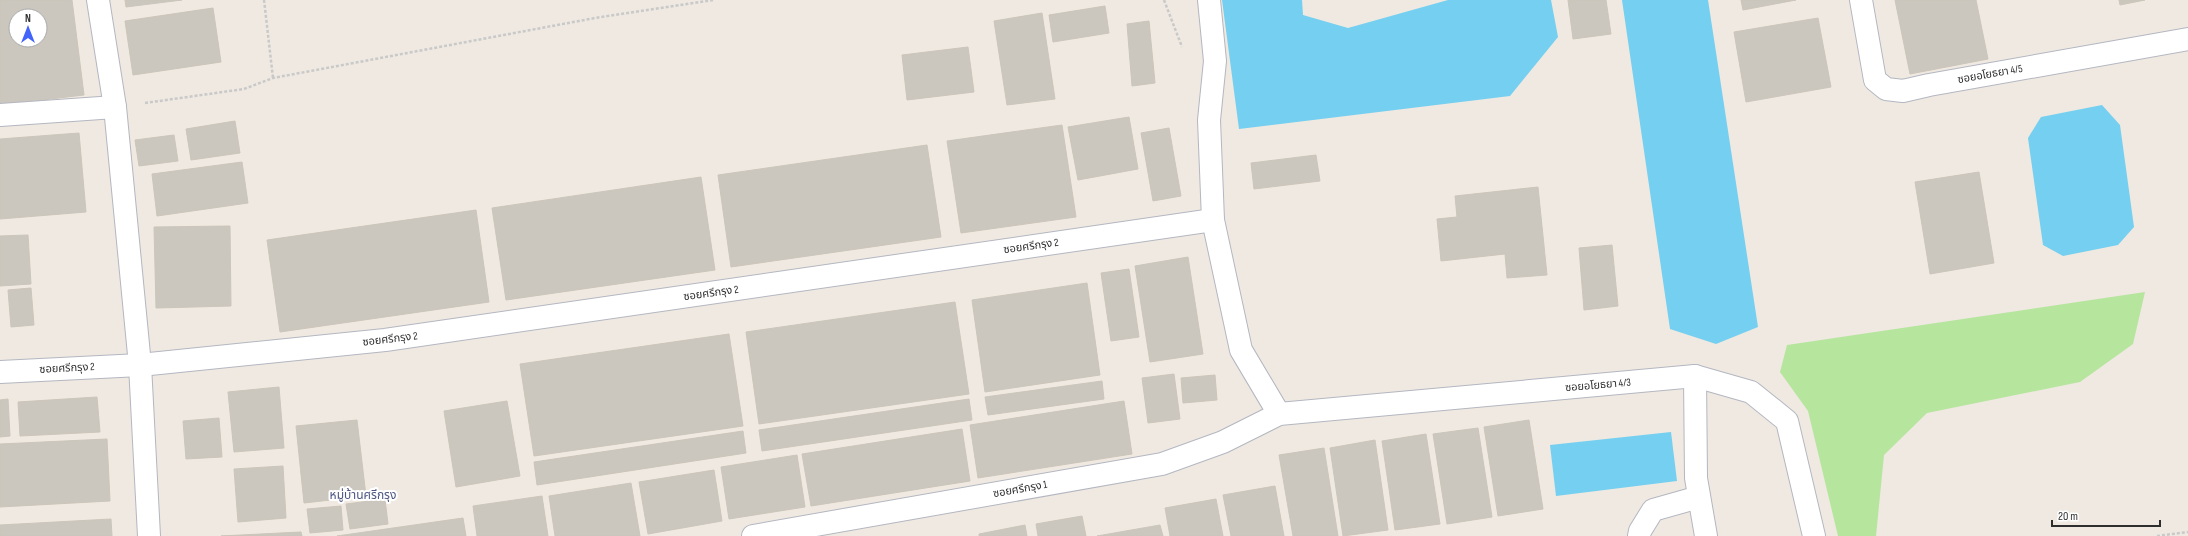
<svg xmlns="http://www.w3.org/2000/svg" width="2188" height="536" viewBox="0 0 2188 536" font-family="'Sofia Sans Condensed','Noto Sans Thai',sans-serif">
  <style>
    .green { fill: #b6e59e }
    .water { fill: #75cff0 }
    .building { fill: #cbc7bf; stroke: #cbc5ba; fill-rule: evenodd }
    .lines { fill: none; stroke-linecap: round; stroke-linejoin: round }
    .minor-casing { stroke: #b4b7c1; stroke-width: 24 }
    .path { stroke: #c9c9c9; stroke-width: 2.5; stroke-dasharray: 3 2; stroke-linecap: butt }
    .minor { stroke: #fff; stroke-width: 22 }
    .labels { text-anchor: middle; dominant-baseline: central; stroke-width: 4; stroke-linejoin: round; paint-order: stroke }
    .street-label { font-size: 11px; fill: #2e2e2e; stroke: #fff }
    .neighbourhood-label { font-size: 12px; fill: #4d5680; stroke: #fff }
  </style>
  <rect width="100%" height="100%" fill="#efe9e1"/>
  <polygon class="green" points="2145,292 2133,344 2080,382 1927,413 1884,455 1876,536 1838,536 1808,411 1780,372 1787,345"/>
  <g class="water">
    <polygon points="1222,0 1302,0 1303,15 1348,28 1448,0 1551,0 1558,37 1510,96 1239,129"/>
    <polygon points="1622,0 1708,0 1758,327 1716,344 1670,329"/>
    <polygon points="2102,105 2120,125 2134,227 2118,245 2063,256 2043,245 2028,138 2041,117"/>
    <polygon points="1671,432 1677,481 1556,496 1550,445"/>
  </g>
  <g class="building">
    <path d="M0,0h72l12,95 -84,10zM16,16h24v24h-24z"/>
    <polygon points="125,0 182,0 126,7"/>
    <polygon points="1568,0 1606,0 1611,34 1573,39"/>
    <polygon points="1741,0 1796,0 1743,10"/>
    <polygon points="1895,0 1976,0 1988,59 1910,74"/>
    <polygon points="2119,0 2145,0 2120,5"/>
    <polygon points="1105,6 1109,33 1053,42 1049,15"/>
    <polygon points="213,8 221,62 133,75 125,21"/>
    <polygon points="1042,13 1055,99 1007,105 994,21"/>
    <polygon points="1818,18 1831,87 1746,102 1734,32"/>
    <polygon points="1149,21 1155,83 1132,86 1127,24"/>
    <polygon points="968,47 974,92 907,100 902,55"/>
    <polygon points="1129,117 1138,169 1078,180 1068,127"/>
    <polygon points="235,121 240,153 191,160 186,129"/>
    <polygon points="1062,125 1076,217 961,233 947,141"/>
    <polygon points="1169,128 1181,196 1153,201 1141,133"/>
    <polygon points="79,133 86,212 0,219 0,139"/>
    <polygon points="174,135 178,161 139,166 135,140"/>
    <polygon points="927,145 941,237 731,267 718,175"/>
    <polygon points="1316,155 1320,181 1254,189 1251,163"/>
    <polygon points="242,162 248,203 157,216 152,174"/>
    <polygon points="1979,172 1994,263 1930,274 1915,182"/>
    <polygon points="701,177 715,270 506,300 492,208"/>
    <polygon points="1538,187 1547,275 1507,278 1505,254 1441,261 1437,219 1457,217 1455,196"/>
    <polygon points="476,210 489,302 280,332 267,240"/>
    <polygon points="230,226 231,306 156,308 154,227"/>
    <polygon points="28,235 31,284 0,286 0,236"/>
    <polygon points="1612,245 1618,306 1584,310 1579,248"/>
    <polygon points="1188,257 1203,354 1150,362 1135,266"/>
    <polygon points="1129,269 1139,337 1111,341 1101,273"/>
    <polygon points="1087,283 1100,375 985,392 972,300"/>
    <polygon points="31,288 34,325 11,327 8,290"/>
    <polygon points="955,302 969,394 759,424 746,332"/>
    <polygon points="729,334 743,426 534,456 520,364"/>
    <polygon points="1174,374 1180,419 1148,423 1142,378"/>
    <polygon points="1215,375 1217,400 1183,403 1181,378"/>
    <polygon points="1102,381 1104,399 988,415 985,397"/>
    <polygon points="279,387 284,448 234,452 228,392"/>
    <polygon points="97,397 100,432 20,436 18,402"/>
    <polygon points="8,399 10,436 0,437 0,400"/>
    <polygon points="969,399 972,420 762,451 759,430"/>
    <polygon points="507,401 520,476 456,487 444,411"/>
    <polygon points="1124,401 1132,454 978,478 970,425"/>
    <polygon points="219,418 222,457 186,459 183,421"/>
    <polygon points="357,420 366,496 304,503 296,426"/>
    <polygon points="1529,420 1543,509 1498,516 1484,427"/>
    <polygon points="1478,428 1492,517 1447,524 1433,434"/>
    <polygon points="962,429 970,481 811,506 802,454"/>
    <polygon points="743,431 746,453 537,485 534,462"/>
    <polygon points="1426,434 1440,524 1395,530 1382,441"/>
    <polygon points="107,439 110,501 0,507 0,444"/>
    <polygon points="1375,440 1388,530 1343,536 1330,448"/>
    <polygon points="1324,448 1338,536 1293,536 1279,455"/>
    <polygon points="797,455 805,507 729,519 721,467"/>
    <polygon points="283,466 286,518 238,522 234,469"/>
    <polygon points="714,470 722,521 648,534 639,482"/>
    <polygon points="631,483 640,536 555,536 549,496"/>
    <polygon points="1275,486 1284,536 1231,536 1223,495"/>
    <polygon points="542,496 548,536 477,536 473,506"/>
    <polygon points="385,499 388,524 350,529 346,504"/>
    <polygon points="1216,499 1223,536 1170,536 1165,508"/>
    <polygon points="341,506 343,530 310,533 307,509"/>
    <polygon points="1082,516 1086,536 1038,536 1036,524"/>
    <polygon points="463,518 466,536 337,536"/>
    <polygon points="111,519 112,536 0,536 0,525"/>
    <polygon points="1025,525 1027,536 979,536 979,534"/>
    <polygon points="1160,525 1163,536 1097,536"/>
    <polygon points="301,532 302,536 221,536"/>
  </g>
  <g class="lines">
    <defs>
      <g id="minor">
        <polyline points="98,0 115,107 140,365 149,536"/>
        <polyline points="1209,0 1215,61 1209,120 1213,220"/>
        <polyline points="1861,0 1875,80 1886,89 1903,91 1929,85 2188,39"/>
        <polyline points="0,115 115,107"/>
        <polyline points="0,372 140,365 385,340 1213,220 1241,350 1279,414"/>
        <polyline points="1695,376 1696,478 1706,536"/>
        <polyline points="753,536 1162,464 1223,442 1279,414 1695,376 1751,392 1787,421 1814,536"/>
        <polyline points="1639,536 1640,531 1653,510 1699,497"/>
      </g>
    </defs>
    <use href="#minor" class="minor-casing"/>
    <g class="path">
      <polyline points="264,0 273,78"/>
      <polyline points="1164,0 1182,47"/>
      <polyline points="145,103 244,89 273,78 595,18 713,0"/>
      <polyline points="2157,536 2188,532"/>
    </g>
    <use href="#minor" class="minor"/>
  </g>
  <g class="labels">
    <g class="street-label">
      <text transform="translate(1990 74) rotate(-10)">ซอยอโยธยา 4/5</text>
      <text transform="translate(1031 246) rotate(-8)">ซอยศรีกรุง 2</text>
      <text transform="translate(711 293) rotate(-8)">ซอยศรีกรุง 2</text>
      <text transform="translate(390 339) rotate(-7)">ซอยศรีกรุง 2</text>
      <text transform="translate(67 368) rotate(-3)">ซอยศรีกรุง 2</text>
      <text transform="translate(1598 385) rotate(-5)">ซอยอโยธยา 4/3</text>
      <text transform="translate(1020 489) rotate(-10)">ซอยศรีกรุง 1</text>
    </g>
    <g class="neighbourhood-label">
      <text x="363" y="495">หมู่บ้านศรีกรุง</text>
    </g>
  </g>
  <g transform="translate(28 28)"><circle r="19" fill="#ffffff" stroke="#ababab"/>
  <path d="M0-3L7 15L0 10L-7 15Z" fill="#4264fb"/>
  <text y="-6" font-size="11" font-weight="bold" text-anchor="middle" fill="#2e2e2e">N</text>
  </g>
  <path d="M2052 520v6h108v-6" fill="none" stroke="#2e2e2e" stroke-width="2"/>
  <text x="2058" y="520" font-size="12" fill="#2e2e2e" stroke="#ffffff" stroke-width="3" paint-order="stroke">20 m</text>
</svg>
